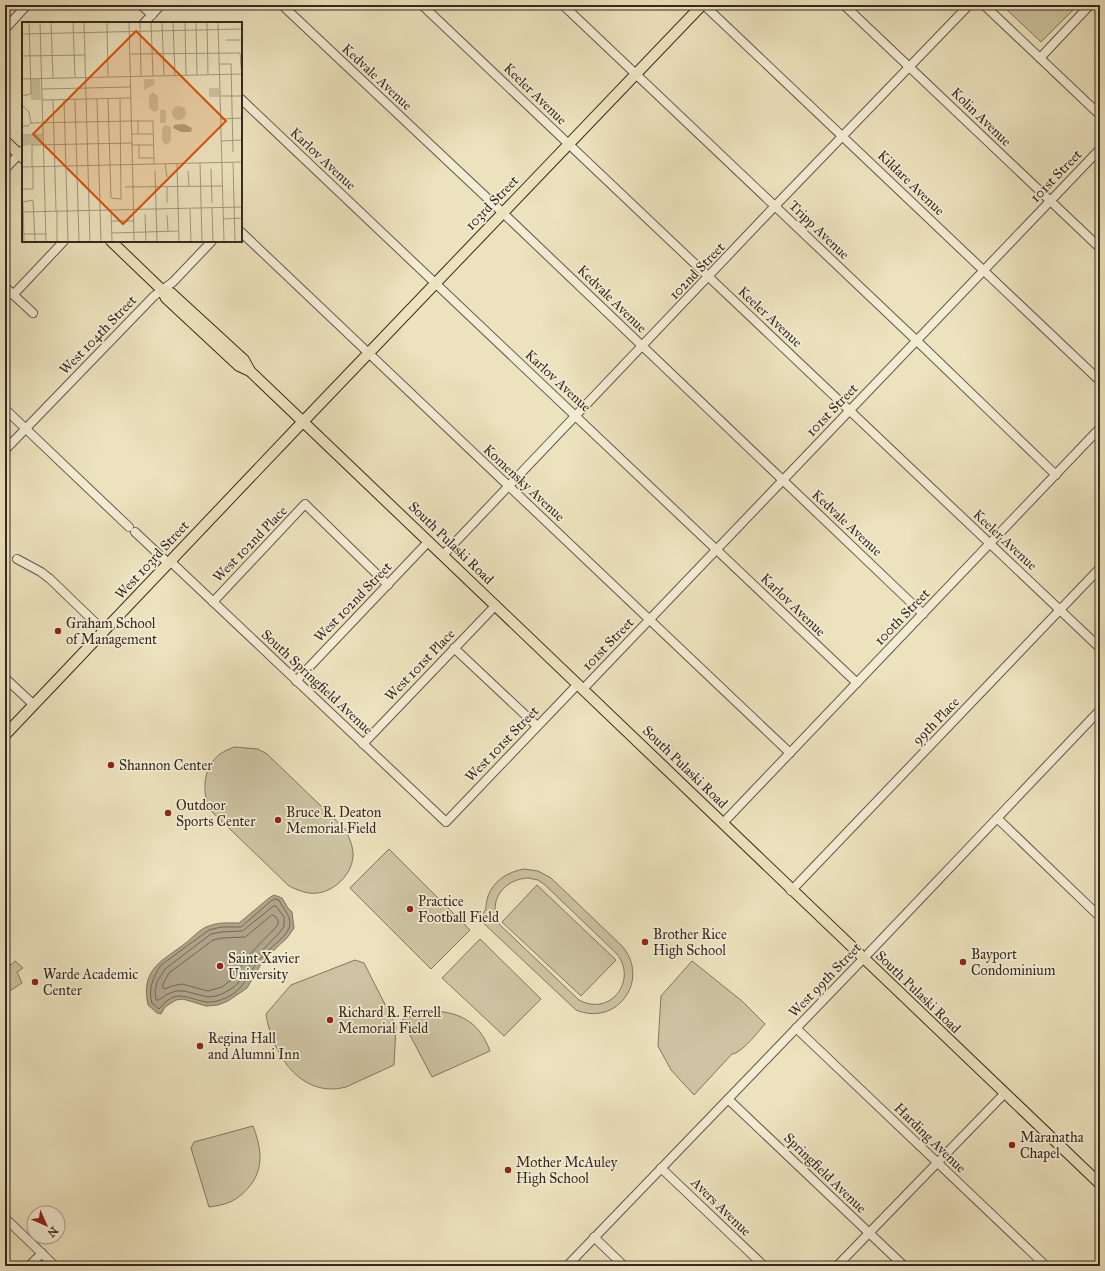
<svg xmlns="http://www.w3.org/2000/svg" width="1105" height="1271" viewBox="0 0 1105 1271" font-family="'IM FELL Great Primer',serif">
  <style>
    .green { fill: #cdc3a2; stroke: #817662; fill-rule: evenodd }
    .water { fill: #aea388; stroke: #7e735f }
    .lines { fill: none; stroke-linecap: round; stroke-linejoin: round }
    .shore { stroke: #726654; stroke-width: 1 }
    .minor-casing { stroke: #635848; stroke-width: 10 }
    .major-casing { stroke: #352a21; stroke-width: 12 }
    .minor { stroke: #f3ecd4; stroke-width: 8 }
    .major { stroke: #ece2bd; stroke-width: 10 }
    .poi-dot { fill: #8f2418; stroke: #f3ecd4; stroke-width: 1.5 }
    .labels { text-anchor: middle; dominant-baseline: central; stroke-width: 3.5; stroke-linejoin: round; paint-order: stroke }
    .street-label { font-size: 14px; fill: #352a21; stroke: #f3ecd4 }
    .poi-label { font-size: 14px; fill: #352a21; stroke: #f3ecd4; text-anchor: start }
    .inset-road { fill: none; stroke: #a3987f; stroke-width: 1 }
    .view { fill: #d6540e; fill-opacity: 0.15; stroke: #d6540e; stroke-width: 2 }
    .inset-edge { fill: none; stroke: #352a21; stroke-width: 2 }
  </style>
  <rect width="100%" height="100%" fill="#ece2bd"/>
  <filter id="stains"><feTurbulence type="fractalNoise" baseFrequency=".005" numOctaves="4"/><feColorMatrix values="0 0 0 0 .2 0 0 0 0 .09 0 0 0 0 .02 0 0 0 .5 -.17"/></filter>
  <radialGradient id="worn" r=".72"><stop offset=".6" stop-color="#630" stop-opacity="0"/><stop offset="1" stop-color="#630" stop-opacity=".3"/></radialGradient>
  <g class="green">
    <polygon points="1002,5 1078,5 1041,42"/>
    <path d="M234,747l24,2 9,5 79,76c3,8 8,18 7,27 -2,20 -23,39 -44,36 -7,-1 -14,-4 -20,-7l-80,-77c-7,-19 -6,-42 11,-55 4,-3 10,-5 14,-7z"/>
    <polygon points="389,849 470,930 431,969 350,888"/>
    <path d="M524,869l14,2 13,7 71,68c29,34 -5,81 -46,64l-97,-91c10,-11 5,-10 9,-23 6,-16 20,-24 36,-27zM528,878l10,2 7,5 72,69c21,27 -7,63 -38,46l-80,-76c-12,-23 5,-45 29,-46z"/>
    <polygon points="537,885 616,960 581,996 502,922"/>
    <polygon points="480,939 541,999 504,1036 442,978"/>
    <polygon points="5,959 11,965 15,961 23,968 17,972 22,983 5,994"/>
    <path d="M355,960l9,3 32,63 -2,39 -48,22c-46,12 -74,-34 -80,-73l25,-29z"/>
    <path d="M692,961l50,40 23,23c-7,8 -23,29 -33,30l-38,41 -23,-25 -13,-24 3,-50z"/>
    <path d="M426,1010c32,2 52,9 64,41l-58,26 -30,-57z"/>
    <path d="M253,1126c8,21 12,42 -4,61 -5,6 -12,12 -19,15 -7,3 -14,4 -21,5l-18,-59 3,-6z"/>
  </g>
  <path class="water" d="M274,895l8,3 6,10 4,4 2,16 -7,10 -12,11 -15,17 -13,22 -19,13 -10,4 -12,1 -23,-7 -7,1 -11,7 -4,7 -4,-1 -9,-8c-8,-37 15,-44 39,-63 6,-5 14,-14 22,-16 10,-4 19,-3 30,-3l30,-25z"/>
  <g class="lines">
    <g class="shore">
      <path d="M275,899l4,1c4,9 14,17 10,28 -3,8 -12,14 -18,20 -5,5 -11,10 -15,16 -10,14 -12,25 -30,34 -5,2 -14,5 -20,4 -21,-4 -30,-14 -47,7l-7,-6c-4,-13 1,-27 9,-38l48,-35 12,-3h20l30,-26z"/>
      <polygon points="274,906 276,906 284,917 284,926 280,932 253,960 239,982 234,987 224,993 216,996 208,997 184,991 175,991 166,995 159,1000 156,1000 155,991 157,982 165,969 211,934 221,932 242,931"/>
      <polygon points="272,915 275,916 278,920 278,925 248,956 234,978 222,987 208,991 182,984 172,986 165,989 163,988 163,984 169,973 213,940 222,938 245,937"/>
    </g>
    <defs>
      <g id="minor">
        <polyline points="141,5 152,15"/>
        <polyline points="282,5 503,213 923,614"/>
        <polyline points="422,5 1100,648"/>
        <polyline points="563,5 917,341 1056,475"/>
        <polyline points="704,5 1100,381"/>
        <polyline points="844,5 1100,248"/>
        <polyline points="984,5 1100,115"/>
        <polyline points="144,23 161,5"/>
        <polyline points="5,29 27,5"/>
        <polyline points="1040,58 1090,5"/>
        <polyline points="241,99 857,683"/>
        <polyline points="5,169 23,150"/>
        <polyline points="241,232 790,753"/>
        <polyline points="5,287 33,313"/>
        <polyline points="13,295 64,241"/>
        <polyline points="5,409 129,527"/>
        <polyline points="5,450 154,296 173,282 212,241"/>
        <polyline points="135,532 168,563"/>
        <polyline points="443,555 775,206 969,5"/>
        <polyline points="17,559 41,572 50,579 104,631"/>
        <polyline points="170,561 446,822 578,684"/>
        <polyline points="213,602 305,504 388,585"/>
        <polyline points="454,648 537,726"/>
        <polyline points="5,678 34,705"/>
        <polyline points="296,681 429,541"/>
        <polyline points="583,689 1100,149"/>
        <polyline points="363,744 496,605"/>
        <polyline points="997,818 1100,917"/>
        <polyline points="723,823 1100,428"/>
        <polyline points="791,891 1100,568"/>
        <polyline points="796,1028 1046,1266"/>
        <polyline points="728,1099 904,1266"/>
        <polyline points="661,1168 764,1266"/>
        <polyline points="5,1218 55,1266"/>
        <polyline points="594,1237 624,1266"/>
        <polyline points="29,1266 42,1253"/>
        <polyline points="567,1266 863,959 1100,710"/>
        <polyline points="837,1266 1004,1094"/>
      </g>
      <g id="major">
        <polyline points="5,141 23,158"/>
        <polyline points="111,241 162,290 166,298 239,366 250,371"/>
        <path d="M162,290l9,3 73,67 6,11c284,270 566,543 850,813"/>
        <polyline points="5,735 295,430 702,5"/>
      </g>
    </defs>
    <use href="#minor" class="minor-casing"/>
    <use href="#major" class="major-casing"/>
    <use href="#minor" class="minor"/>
    <use href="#major" class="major"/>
  </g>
  <g class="poi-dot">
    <circle cx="58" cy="631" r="4"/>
    <circle cx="111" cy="765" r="4"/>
    <circle cx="168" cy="813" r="4"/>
    <circle cx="278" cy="820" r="4"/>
    <circle cx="410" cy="909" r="4"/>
    <circle cx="645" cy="942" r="4"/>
    <circle cx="963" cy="962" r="4"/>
    <circle cx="220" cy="966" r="4"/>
    <circle cx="35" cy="982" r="4"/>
    <circle cx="330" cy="1020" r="4"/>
    <circle cx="200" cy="1046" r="4"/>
    <circle cx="1012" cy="1145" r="4"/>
    <circle cx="508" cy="1170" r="4"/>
  </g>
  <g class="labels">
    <g class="street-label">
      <text transform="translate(377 77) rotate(43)">Kedvale Avenue</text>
      <text transform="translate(535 94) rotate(44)">Keeler Avenue</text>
      <text transform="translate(981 117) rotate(44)">Kolin Avenue</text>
      <text transform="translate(323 159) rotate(43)">Karlov Avenue</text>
      <text transform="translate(1056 176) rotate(-46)">101st Street</text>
      <text transform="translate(911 183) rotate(44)">Kildare Avenue</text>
      <text transform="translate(492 203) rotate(-46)">103rd Street</text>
      <text transform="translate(819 230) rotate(44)">Tripp Avenue</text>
      <text transform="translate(697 271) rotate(-46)">102nd Street</text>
      <text transform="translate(612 299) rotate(44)">Kedvale Avenue</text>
      <text transform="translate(770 317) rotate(43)">Keeler Avenue</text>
      <text transform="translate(98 335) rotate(-46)">West 104th Street</text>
      <text transform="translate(558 381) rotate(43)">Karlov Avenue</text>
      <text transform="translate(832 410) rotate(-46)">101st Street</text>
      <text transform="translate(524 483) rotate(43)">Komensky Avenue</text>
      <text transform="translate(847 523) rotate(43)">Kedvale Avenue</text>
      <text transform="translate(1005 540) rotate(43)">Keeler Avenue</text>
      <text transform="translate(451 543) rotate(44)">South Pulaski Road</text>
      <text transform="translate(250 544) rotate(-46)">West 102nd Place</text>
      <text transform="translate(152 560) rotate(-47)">West 103rd Street</text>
      <text transform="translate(353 602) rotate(-46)">West 102nd Street</text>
      <text transform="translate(793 605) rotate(44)">Karlov Avenue</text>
      <text transform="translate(902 617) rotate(-46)">100th Street</text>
      <text transform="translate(608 644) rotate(-46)">101st Street</text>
      <text transform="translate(420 665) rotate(-46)">West 101st Place</text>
      <text transform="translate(317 682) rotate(43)">South Springfield Avenue</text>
      <text transform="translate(936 721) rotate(-46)">99th Place</text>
      <text transform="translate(502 744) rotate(-46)">West 101st Street</text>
      <text transform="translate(685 767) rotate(44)">South Pulaski Road</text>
      <text transform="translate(825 980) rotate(-46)">West 99th Street</text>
      <text transform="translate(918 992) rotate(44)">South Pulaski Road</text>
      <text transform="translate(930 1138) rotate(44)">Harding Avenue</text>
      <text transform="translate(825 1173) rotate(44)">Springfield Avenue</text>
      <text transform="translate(721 1207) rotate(44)">Avers Avenue</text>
    </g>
    <g class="poi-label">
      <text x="66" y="623">Graham School<tspan x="66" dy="16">of Management</tspan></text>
      <text x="119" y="765">Shannon Center</text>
      <text x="176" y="805">Outdoor<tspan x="176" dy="16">Sports Center</tspan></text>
      <text x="286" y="812">Bruce R. Deaton<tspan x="286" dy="16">Memorial Field</tspan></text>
      <text x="418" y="901">Practice<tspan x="418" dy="16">Football Field</tspan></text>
      <text x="653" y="934">Brother Rice<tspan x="653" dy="16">High School</tspan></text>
      <text x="971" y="954">Bayport<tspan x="971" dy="16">Condominium</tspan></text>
      <text x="228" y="958">Saint Xavier<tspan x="228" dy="16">University</tspan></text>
      <text x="43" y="974">Warde Academic<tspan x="43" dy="16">Center</tspan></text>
      <text x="338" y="1012">Richard R. Ferrell<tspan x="338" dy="16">Memorial Field</tspan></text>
      <text x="208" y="1038">Regina Hall<tspan x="208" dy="16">and Alumni Inn</tspan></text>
      <text x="1020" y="1137">Maranatha<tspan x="1020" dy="16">Chapel</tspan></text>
      <text x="516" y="1162">Mother McAuley<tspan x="516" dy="16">High School</tspan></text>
    </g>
  </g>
  <g transform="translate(22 22)">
    <rect width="220" height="220" fill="#ece2bd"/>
    <path d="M9,57h9l1,21h-10zM122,57h11l-1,6 -10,5zM187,66h10v9h-10zM130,70l6,4v14l-4,2 -5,-4v-12zM150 91a7 7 0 1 1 14 0a7 7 0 1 1-14 0ZM138,88h6v13h-6zM144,103l5,2v14l-5,4 -4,-4v-13zM0,114h20v8l-20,2z" fill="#cdc3a2"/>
    <path d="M162,102l8,4 -1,4h-10l-8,-4 1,-3z" fill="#aea388"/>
    <path class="inset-road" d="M18,0l6,220M29,0l2,56M51,0l2,55M62,0l6,220M85,0l1,54M107,0l4,165M118,0l1,54M129,0l2,54M140,0l2,53M151,0l2,53M163,0l1,53M174,0l1,53M185,0l1,52M196,0l6,220M0,12l220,-5M204,18h16M218,31l2,24M108,32l110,-1M0,34l63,-1M197,42h12l2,88M0,57l220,-5M20,67l89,-2M0,74l9,-2 -2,-72M199,74h21M75,77l4,143M86,77l3,99 10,1 -1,-100M20,78l89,-2M31,78l3,111M42,78l4,142M53,78l4,142M0,83l7,7 2,11M199,97l21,-1M110,99h21l1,43M116,99v13M0,104h6l3,-3 100,-2M110,112h21M0,113h21M199,119l21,-1M110,123h22M117,123v13h15M178,141l2,79M211,141l2,79M143,142l2,13M155,142l2,78M0,145l220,-5M10,145v-22l100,-2M189,147l1,34M133,149l2,71M166,149l1,15M0,156v11h11v-22M111,163l1,57M103,165l97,-1M145,165v16M190,186l1,34M168,187l1,33M89,188l1,32M35,189v31M0,190l220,-5M123,192l1,28M145,193l1,16M201,197l19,-1M90,199h22M90,211l67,-2M1,212h23M2,220l-1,-40 10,-2 2,42"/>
    <path class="view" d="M114,9l90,90 -103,103 -90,-90z"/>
    <rect width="220" height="220" class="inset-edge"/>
  </g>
  <rect width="1105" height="1271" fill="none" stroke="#ece2bd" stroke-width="20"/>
  <rect x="6" y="6" width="1093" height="1259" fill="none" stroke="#352a21" stroke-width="2"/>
  <rect x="10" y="10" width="1085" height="1251" fill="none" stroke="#352a21"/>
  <g transform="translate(46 1225) rotate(135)"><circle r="19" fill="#f3ecd4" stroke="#a79e8c"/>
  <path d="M0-3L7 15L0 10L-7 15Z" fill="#8f2418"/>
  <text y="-6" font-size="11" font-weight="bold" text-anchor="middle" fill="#352a21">N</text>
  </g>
  <rect width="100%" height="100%" filter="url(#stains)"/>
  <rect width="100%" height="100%" fill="url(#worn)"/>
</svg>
